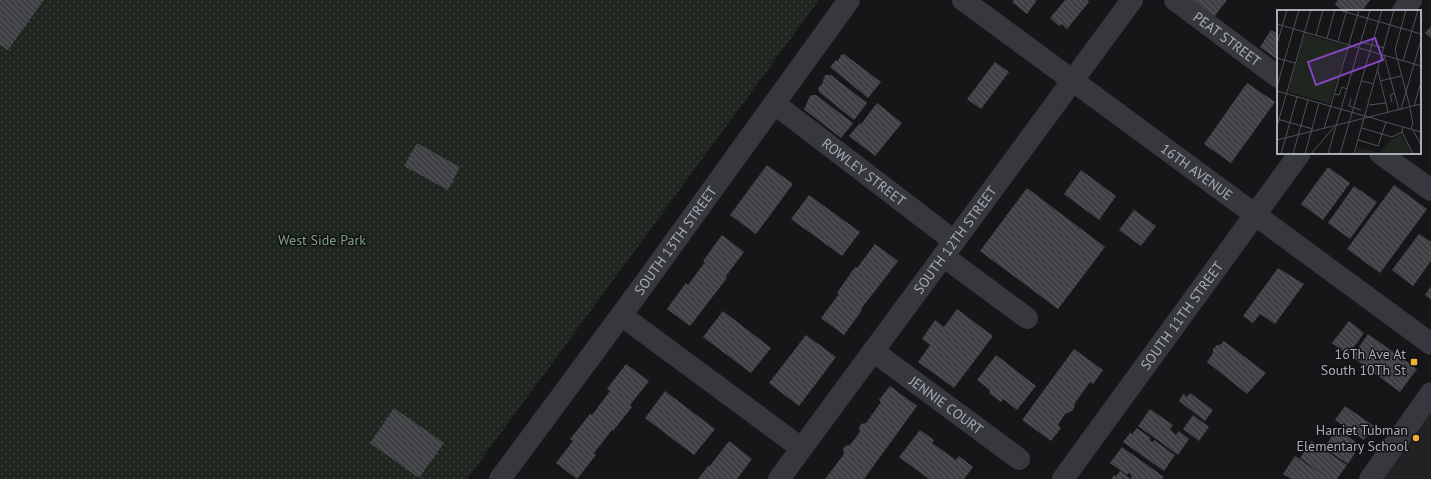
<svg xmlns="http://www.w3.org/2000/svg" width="1431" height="479" viewBox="0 0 1431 479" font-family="'PT Sans',sans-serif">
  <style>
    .built { fill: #222225 }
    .park { fill: url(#park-dots) }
    .building { fill: url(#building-back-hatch) }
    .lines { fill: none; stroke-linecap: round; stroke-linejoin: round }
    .minor { stroke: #37383d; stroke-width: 22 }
    .poi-dot { fill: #f2b134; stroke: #111113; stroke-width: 1.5 }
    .labels { text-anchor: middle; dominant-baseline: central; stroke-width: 3; stroke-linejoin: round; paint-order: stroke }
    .street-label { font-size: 14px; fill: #a8adb8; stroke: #111113 }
    .park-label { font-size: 14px; fill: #7fa381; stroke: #111113 }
    .poi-label { font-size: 14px; fill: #a8adb8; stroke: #111113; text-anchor: end }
    .inset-road { fill: none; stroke: #505258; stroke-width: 1 }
    .view { fill: #8446be; fill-opacity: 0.15; stroke: #8446be; stroke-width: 2 }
    .inset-edge { fill: none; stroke: #a8adb8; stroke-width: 2 }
  </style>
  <defs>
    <pattern id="park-dots" width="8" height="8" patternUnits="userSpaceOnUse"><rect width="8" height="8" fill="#1e261f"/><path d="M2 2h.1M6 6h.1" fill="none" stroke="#3c433d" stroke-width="1.8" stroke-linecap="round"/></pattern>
    <pattern id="building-back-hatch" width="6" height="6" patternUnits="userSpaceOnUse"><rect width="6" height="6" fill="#404145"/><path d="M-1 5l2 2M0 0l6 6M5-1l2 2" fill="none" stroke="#595a5e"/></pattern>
  </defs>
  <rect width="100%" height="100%" fill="#161618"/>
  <polygon class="built" points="1431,397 1431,479 1373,479"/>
  <polygon class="park" points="0,0 819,0 467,479 0,479"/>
  <g class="building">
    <polygon points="0,0 44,0 8,50 0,45"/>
    <polygon points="1014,0 1037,0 1027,14 1012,2"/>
    <polygon points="1065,0 1087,0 1089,2 1067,29 1062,24 1059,26 1050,18"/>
    <polygon points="1190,0 1227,0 1214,17"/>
    <polygon points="1338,0 1370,0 1362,11 1343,11 1335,4"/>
    <polygon points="1431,26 1431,38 1425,33"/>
    <polygon points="1271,30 1278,34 1278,60 1260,47"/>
    <polygon points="844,54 881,82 868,98 830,67 836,60 838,61 841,55"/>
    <polygon points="995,62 1009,72 981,109 967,99"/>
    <polygon points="825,75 831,75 867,103 854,120 819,92 818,88 822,84"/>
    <polygon points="1247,83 1275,102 1231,163 1204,144"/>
    <polygon points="811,95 816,95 853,123 841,138 805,110 804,109 807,103 808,100"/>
    <polygon points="877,103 902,123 875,156 849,136 860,123 861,124"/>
    <polygon points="417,143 460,167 448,190 404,166"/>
    <polygon points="767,165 793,184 756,234 730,215"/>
    <polygon points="1328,167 1350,183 1323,220 1301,204"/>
    <polygon points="1081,170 1116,196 1099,220 1064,194"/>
    <polygon points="1394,185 1427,209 1380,273 1347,249"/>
    <polygon points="1354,186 1377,202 1350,239 1328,223"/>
    <polygon points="1027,188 1105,247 1058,309 980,251"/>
    <polygon points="809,195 860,232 842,256 791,219"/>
    <polygon points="1134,210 1156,226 1141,246 1119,230"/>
    <polygon points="1419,234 1431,242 1431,261 1413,286 1392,270"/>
    <polygon points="722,235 744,252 726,276 727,278 690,326 667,309 686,283 688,285 705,262 703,261"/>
    <polygon points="875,244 898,261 861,309 862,310 844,335 821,318 839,294 837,293 855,267 857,268"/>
    <polygon points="1278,268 1304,284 1275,324 1260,314 1253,323 1243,316"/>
    <polygon points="1431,286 1431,300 1425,295"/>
    <polygon points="957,309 993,336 954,388 918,362 930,345 922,339 935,320 944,327"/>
    <polygon points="723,311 771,348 751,373 703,337"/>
    <polygon points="1349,321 1364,333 1348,355 1332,343"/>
    <polygon points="1368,334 1417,369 1400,392 1352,357"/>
    <polygon points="806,335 836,357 799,406 769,383"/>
    <polygon points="1224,341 1266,373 1247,394 1207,362 1213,353 1213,349 1217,345 1220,345"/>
    <polygon points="1074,349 1103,370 1093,384 1090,382 1075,403 1074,408 1072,411 1065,414 1058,425 1061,428 1051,441 1022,420"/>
    <polygon points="996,355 1036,386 1017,410 1003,399 1001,402 989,393 990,390 977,380"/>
    <polygon points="626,364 649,381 630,405 632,407 613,431 612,430 594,453 596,455 577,479 556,463 573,441 570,439 590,414 592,415 610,391 607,389"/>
    <polygon points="890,386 917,406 864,479 825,479 844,454 843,449 845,446 850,445 860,432 859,428 861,424 866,423 881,402 879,400"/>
    <polygon points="665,391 715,429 694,455 645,418"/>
    <polygon points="1190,393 1213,410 1205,421 1179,401 1183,394 1187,397"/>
    <polygon points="1345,406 1374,426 1364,440 1335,420"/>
    <polygon points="394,408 444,443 419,478 370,443"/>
    <polygon points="1150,409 1173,425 1170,429 1176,435 1179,431 1189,439 1178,455 1138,426"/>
    <polygon points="1193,415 1209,427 1199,441 1183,429"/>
    <polygon points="1137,428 1151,438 1149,440 1153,442 1154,440 1175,455 1164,471 1123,442 1130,433 1132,434"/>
    <polygon points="1337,429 1360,445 1348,464 1324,448"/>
    <polygon points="920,430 934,440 932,443 956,460 959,456 973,467 964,479 929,479 899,457"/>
    <polygon points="729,441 752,459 737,479 698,479 709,465 710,466"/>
    <polygon points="1311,441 1347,465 1337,479 1291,479 1283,474 1295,456 1328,478 1300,458"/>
    <polygon points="1122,447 1164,477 1162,479 1132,479 1131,478 1132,476 1129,473 1127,475 1110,463"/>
    <polygon points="1120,471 1131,479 1111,479 1114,475 1116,476"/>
  </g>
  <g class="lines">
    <g class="minor">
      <path id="s1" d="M963,0l468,344"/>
      <path id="s2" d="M1175,0l103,77"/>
      <polyline points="1403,11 1411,0"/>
      <path id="s3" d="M775,104l179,137"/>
      <polyline points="1380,153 1431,190"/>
      <polyline points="943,256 1027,318"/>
      <polyline points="621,315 801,448"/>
      <path id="s4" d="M873,351l146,108"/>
      <path id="s5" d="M500,479l142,-192 207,-287"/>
      <path id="s6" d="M779,479l353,-479"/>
      <path id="s7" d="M1063,479l237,-326"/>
      <polyline points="1370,479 1431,393"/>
    </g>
  </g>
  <g class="poi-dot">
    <rect x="1410" y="358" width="8" height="8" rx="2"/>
    <circle cx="1416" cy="438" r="4"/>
  </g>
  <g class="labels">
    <g class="street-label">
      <text stroke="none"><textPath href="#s2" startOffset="65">PEAT STREET</textPath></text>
      <text stroke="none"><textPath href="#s3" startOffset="112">ROWLEY STREET</textPath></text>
      <text stroke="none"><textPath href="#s1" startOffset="290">16TH AVENUE</textPath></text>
      <text stroke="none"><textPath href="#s5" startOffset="296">SOUTH 13TH STREET</textPath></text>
      <text stroke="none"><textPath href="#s6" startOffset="297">SOUTH 12TH STREET</textPath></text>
      <text stroke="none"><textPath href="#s7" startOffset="202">SOUTH 11TH STREET</textPath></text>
      <text stroke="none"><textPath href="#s4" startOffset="91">JENNIE COURT</textPath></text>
    </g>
    <g class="park-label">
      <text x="322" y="240">West Side Park</text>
    </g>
    <g class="poi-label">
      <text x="1406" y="354">16Th Ave At<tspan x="1406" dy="16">South 10Th St</tspan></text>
      <text x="1408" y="430">Harriet Tubman<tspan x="1408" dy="16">Elementary School</tspan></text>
    </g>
  </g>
  <g transform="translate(1277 10)">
    <rect width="144" height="144" fill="#161618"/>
    <path d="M124,124l11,20h-56l1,-6 23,5 7,-10z" fill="#1e261f"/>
    <path d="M28,24l42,12 -17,58 -42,-12z" fill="#1e261f"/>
    <path class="inset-road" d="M62,0l82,24M129,0l-11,40 15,57M0,14l144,42M39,25l7,-25M50,28l8,-28M61,31l9,-31M84,32l23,6M0,34l10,-34M107,45l15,55M0,48l18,5M126,51l15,-51M101,61l10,41M85,71l12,3M103,71l21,-5M0,76l22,-76M0,81l144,41M57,84l5,1 3,-8 5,2M74,88l-2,8 12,4M115,92l-2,-7 5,-2M92,95l17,-2M137,96l7,-24M133,98l3,15 -2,6M64,99l29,-99M124,99l20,-69M0,109l36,10M0,116l34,-116M59,116l5,-17M126,117l-1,5 11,22M85,118l30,9 10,-5M47,119l35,-119M136,120l8,15M0,130l144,-36M81,130l20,6 8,-24M4,144l16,-57M16,144l15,-54M28,144l14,-51M34,144l23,-27M51,144l8,-28M63,144l42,-144M77,144l40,-144"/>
    <path class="view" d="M98,28l8,22 -67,25 -8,-23z"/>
    <rect width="144" height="144" class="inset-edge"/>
  </g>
</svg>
